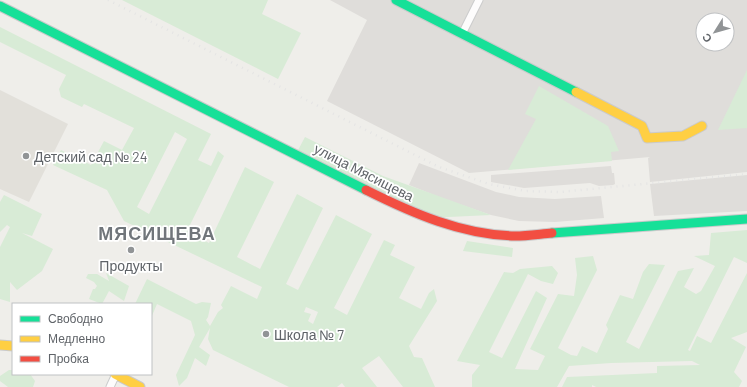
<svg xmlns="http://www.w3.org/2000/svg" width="747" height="387" viewBox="0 0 747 387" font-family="Barlow,sans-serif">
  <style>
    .industrial { fill: #dfddda; fill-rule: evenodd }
    .education { fill: #e2e0da }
    .green { fill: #d8ebd6; fill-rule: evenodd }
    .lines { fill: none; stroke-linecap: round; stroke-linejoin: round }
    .street-casing { stroke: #cbcccc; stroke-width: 9 }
    .fast-casing { stroke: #cacacb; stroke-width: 11 }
    .slow-casing { stroke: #cacacb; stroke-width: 11 }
    .jam-casing { stroke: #cacacb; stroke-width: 11 }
    .street { stroke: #fdfcfc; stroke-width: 7 }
    .fast { stroke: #16e098; stroke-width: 9 }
    .slow { stroke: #ffcf43; stroke-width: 9 }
    .jam { stroke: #f24e42; stroke-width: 9 }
    .rail { stroke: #e4e4e4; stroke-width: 2.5; stroke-dasharray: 1 5; stroke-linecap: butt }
    .poi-dot { fill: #919496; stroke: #fff; stroke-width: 1.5 }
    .labels { text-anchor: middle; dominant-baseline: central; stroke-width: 3.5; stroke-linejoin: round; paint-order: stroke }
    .poi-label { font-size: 14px; fill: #5f6368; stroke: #fff; text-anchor: start }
    .street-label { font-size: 14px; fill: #5f6368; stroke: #fff }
    .district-label { font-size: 18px; font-weight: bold; letter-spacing: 1px; fill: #70757a; stroke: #fff }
  </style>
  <rect width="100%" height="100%" fill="#efeeea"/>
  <g class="industrial">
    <path d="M330,0h417v172l-97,10 -2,-24 2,-1 -181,16 -142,-72 40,-81zM703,20h24v24h-24z"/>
    <polygon points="419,163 496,192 519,197 555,199 601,196 604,218 555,222 519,221 491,215 444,199 409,185"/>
    <polygon points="611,166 612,173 614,173 615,184 613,185 599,186 590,183 524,188 491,182 491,175"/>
    <polygon points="747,175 747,211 654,216 650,184"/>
  </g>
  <polygon class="education" points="0,90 68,124 29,202 0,189"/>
  <g class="green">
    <polygon points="122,0 268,0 262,14 301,33 278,79"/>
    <path d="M0,27l211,107 -13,26 13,6 7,-15 6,5 -37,75 22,12 36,-76 29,15 -37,75 23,12 37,-75 26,14 -37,76 12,6 38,-75 36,19 -38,74 13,7 37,-75 11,5 -5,10 25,12 -16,31 22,11 8,-16 5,-4 3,12 -28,45 5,11 8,1 13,29h-32l-24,-31 -17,12 15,19h-32l-3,-4 -5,4h-48l-76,-37 -5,-11 2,-11 -11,19 11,8 -4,11 -11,-8 -8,20 -8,8 -3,-11 19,-40 -4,-14 -34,-17 -6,14v-14h-16l12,-25 49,25 6,-2 9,1 -3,14 -2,3 4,6 8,-14 5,-4 -2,-3 10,-19 26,13 5,-12 -138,-66 -17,-31 -54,-25 8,-15 30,15 13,-24 18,9 12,-22 -50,-24 -2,3 -21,-10 -2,-8 7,-14 -66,-33zM175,132l12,7 -38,75 -12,-7zM306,307l12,5 -5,12 -5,-3 3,-7 -7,-2z"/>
    <polygon points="747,70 747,128 718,130"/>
    <polygon points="539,86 608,126 619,151 611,152 612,161 508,170 536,119 525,114"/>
    <polygon points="305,137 383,176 491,215 427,218 296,154"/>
    <polygon points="4,195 42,214 32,236 22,233 53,249 42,271 17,290 10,282 10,302 0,299 0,247 10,227 7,225 0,232 0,202"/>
    <polygon points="747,230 747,263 734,257 688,350 690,351 697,336 711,343 747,273 747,332 731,338 746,347 734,372 742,381 739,387 596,387 592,385 592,387 562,387 567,377 657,373 657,366 700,365 692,361 611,363 569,366 557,387 472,387 472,375 480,365 457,361 504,272 513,273 520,269 552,266 558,273 553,284 541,281 528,274 489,352 502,358 536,291 547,298 515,369 538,370 545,356 530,349 558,294 574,296 577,275 575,258 593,256 597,270 558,348 571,355 577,356 582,346 597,353 608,329 606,325 620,295 633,299 643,272 649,264 665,265 626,342 639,349 678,271 694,268 684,287 696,294 701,291 715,266 694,256 709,255 711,233"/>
    <polygon points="467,241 513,248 512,257 463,251"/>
    <polygon points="106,273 129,286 124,301 109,291 102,304 89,299 93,289 95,289 97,286 94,282 86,278 88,274 97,274 109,281"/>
    <polygon points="9,370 13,370 13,374 30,374 35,381 33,387 8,387 0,381 0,376"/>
  </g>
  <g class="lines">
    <defs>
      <g id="street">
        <polyline points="462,34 479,0"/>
        <polyline points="110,387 116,374"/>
      </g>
      <g id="fast">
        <polyline points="396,0 576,92"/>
        <polyline points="0,6 366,190"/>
        <polyline points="552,233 747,219"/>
      </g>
      <g id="slow">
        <polyline points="576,92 642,126 647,138 683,136 702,126"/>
        <polyline points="0,345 13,346"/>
        <polyline points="115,374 140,387"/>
      </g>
      <path id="jam" d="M366,190c46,23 96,45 149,46 12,0 25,-2 37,-3"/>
    </defs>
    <use href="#street" class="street-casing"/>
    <use href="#fast" class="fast-casing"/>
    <use href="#slow" class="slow-casing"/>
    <use href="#jam" class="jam-casing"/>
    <use href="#street" class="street"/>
    <use href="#fast" class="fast"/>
    <use href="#slow" class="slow"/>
    <use href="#jam" class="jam"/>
    <polyline class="rail" points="108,0 439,167 489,184 525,191 560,192 747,174"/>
  </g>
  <g class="poi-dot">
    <circle cx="26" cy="156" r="4"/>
    <circle cx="131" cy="250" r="4"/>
    <circle cx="266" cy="334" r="4"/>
  </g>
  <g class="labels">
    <g class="poi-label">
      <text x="34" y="156">Детский сад № 24</text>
      <text x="131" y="265" text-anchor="middle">Продукты</text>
      <text x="274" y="334">Школа № 7</text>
    </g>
    <g class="street-label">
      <text transform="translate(364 172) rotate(27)">улица Мясищева</text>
    </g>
    <g class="district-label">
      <text x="157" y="233">МЯСИЩЕВА</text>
    </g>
  </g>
  <rect x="12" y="303" width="140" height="72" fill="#ffffff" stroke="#bfc1c3"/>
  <rect x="20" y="316" width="20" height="6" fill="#16e098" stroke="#bfc1c3"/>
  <text x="48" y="323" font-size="12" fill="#5f6368">Свободно</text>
  <rect x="20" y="336" width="20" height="6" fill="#ffcf43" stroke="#bfc1c3"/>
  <text x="48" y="343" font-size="12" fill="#5f6368">Медленно</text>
  <rect x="20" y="356" width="20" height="6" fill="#f24e42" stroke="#bfc1c3"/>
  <text x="48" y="363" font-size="12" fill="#5f6368">Пробка</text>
  <g transform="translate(715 32) rotate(233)"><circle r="19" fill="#ffffff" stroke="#bfc1c3"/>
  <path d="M0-3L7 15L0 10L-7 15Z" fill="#919496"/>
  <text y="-6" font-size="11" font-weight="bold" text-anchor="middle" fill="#5f6368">С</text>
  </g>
</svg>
